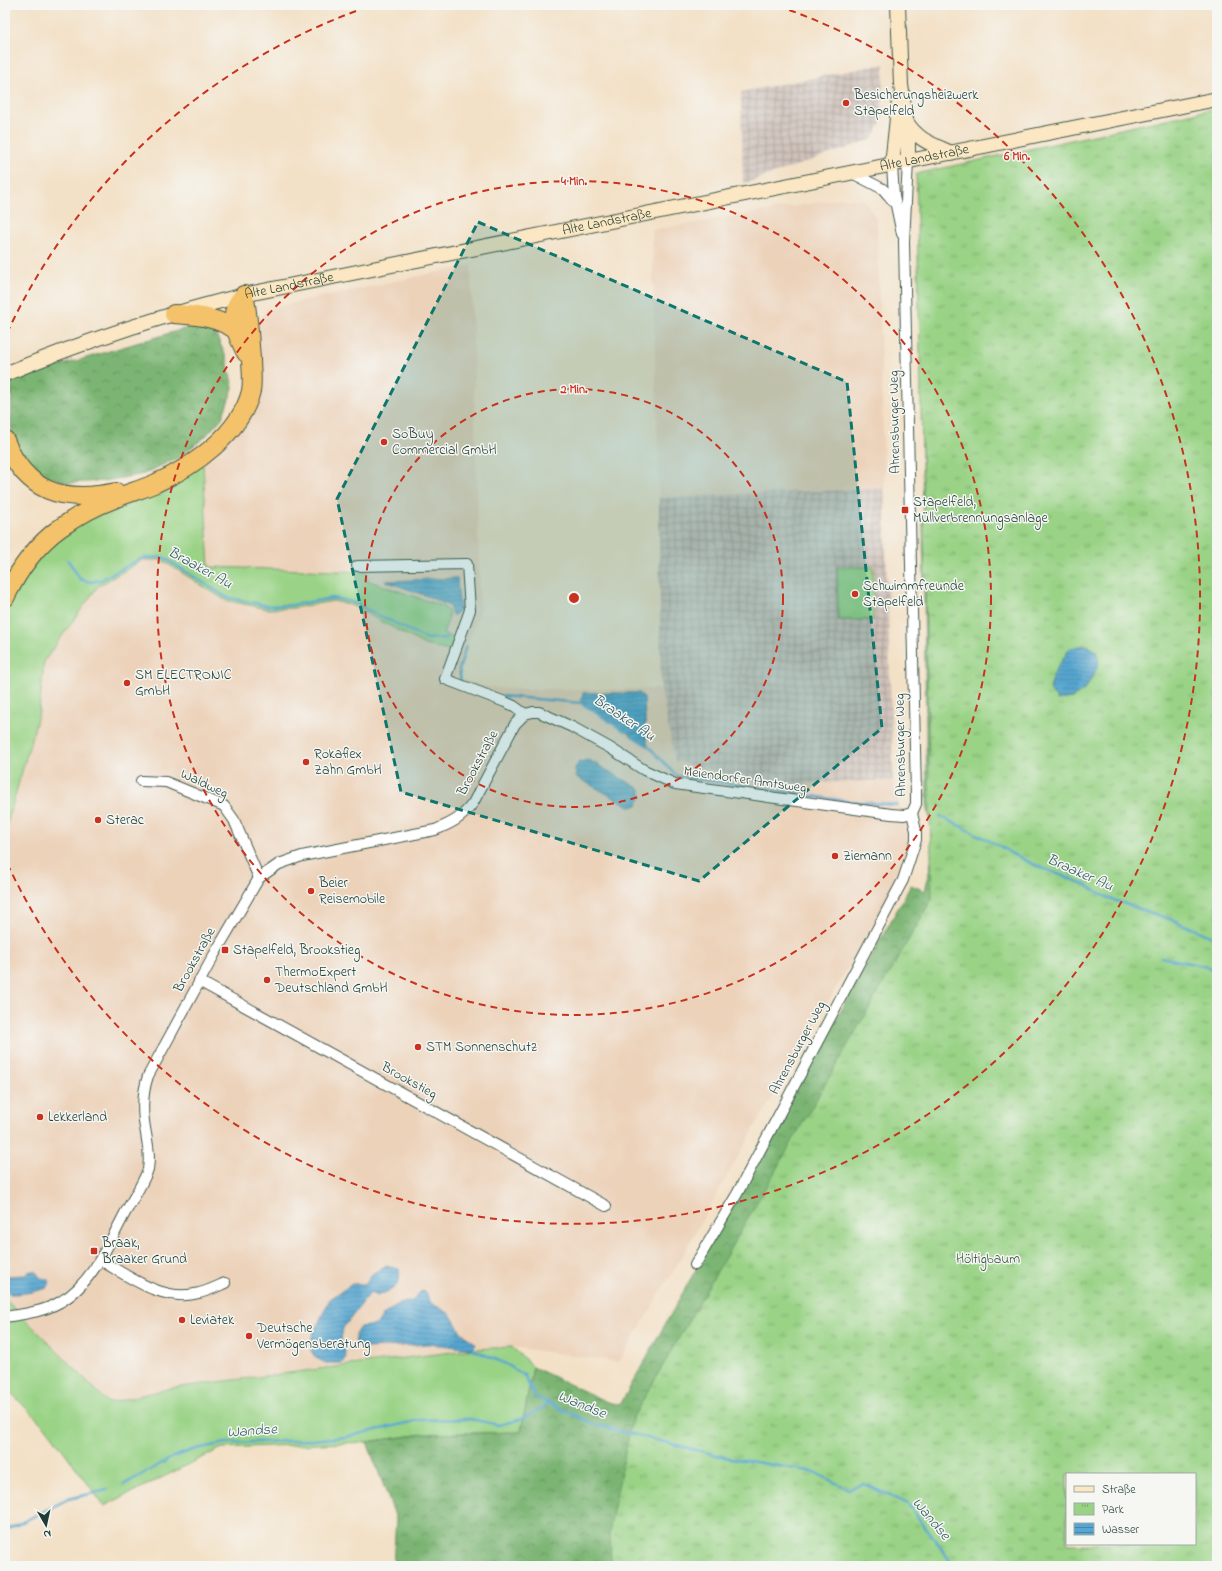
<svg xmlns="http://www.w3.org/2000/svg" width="1222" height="1571" viewBox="0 0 1222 1571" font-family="'Indie Flower',sans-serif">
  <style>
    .built { fill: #ecd2b9 }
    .industrial { fill: url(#industrial-grid) }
    .grass { fill: #9ad386; stroke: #5c885d }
    .forest { fill: url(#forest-crowns); stroke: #4d7954 }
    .park { fill: url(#park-tufts); stroke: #5c885d; fill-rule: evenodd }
    .water { fill: url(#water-rules); stroke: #3a7282 }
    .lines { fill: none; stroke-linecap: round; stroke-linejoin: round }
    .stream { stroke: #56a6d0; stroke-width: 2.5 }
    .street-casing { stroke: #3f564a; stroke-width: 12 }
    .secondary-casing { stroke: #3f564a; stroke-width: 16 }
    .highway-casing { stroke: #3f564a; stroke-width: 20 }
    .street { stroke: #fff; stroke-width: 10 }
    .secondary { stroke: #fbe7c3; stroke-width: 14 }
    .highway { stroke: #f4c26a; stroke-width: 18 }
    .marked { fill: #0f766e; fill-opacity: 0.2; stroke: #0f766e; stroke-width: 3; stroke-dasharray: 8 5; stroke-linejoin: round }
    .ring { fill: none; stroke: #c8321e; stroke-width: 2; stroke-dasharray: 7 5 }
    .poi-dot { fill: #c8321e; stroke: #f6f6f2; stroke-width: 1.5 }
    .labels { text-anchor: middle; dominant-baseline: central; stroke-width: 3; stroke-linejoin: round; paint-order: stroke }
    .poi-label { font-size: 14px; fill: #1f3d34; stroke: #f6f6f2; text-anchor: start }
    .street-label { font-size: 14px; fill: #1f3d34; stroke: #f6f6f2 }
    .park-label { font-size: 14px; fill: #385b44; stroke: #f6f6f2 }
    .water-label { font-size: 15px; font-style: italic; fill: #305c63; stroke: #f6f6f2 }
    .centre { fill: #c8321e; stroke: #f6f6f2; stroke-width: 2 }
    .ring-label { font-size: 12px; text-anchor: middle; font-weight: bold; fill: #c8321e; stroke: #f6f6f2; stroke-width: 3; stroke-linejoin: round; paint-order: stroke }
  </style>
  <defs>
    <pattern id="industrial-grid" width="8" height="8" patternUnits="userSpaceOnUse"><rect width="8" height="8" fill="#cec1b9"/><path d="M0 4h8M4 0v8" fill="none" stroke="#a79e97"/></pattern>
    <pattern id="forest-crowns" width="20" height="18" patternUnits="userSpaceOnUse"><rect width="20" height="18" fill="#7bb573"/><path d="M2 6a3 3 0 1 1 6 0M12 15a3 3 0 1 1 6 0" fill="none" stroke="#64945f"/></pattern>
    <pattern id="park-tufts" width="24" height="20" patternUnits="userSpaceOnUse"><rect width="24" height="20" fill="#9ad386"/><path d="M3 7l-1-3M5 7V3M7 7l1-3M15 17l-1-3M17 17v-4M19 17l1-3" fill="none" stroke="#7dac6e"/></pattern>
    <pattern id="water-rules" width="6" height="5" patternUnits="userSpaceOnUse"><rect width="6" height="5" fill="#56a6d0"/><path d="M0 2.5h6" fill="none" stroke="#4788aa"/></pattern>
  </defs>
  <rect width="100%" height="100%" fill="#f6f6f2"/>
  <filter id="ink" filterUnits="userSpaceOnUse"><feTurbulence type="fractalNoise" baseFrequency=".025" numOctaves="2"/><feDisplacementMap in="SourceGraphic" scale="8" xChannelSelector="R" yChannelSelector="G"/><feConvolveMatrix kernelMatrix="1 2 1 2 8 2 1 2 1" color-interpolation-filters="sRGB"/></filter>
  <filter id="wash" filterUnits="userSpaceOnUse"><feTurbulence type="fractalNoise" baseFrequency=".012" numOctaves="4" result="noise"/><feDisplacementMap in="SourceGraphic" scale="16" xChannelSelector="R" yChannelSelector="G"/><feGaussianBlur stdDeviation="0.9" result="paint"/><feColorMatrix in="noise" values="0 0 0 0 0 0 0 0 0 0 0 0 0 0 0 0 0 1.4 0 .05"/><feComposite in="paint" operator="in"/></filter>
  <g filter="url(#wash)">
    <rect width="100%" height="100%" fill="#f3e1c7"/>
    <polygon class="built" points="843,198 864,200 877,220 893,780 902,816 911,839 900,878 728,1174 681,1258 619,1362 512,1347 475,1349 172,1388 108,1403 5,1299 5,831 39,712 44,661 98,586 143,560 162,560 211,589 204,463 261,378 258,325 260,318 267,310 283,305 471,265 480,611 455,677 480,686 510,689 661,689 659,498 652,230"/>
    <g class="industrial">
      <polygon points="884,64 881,123 873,139 743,184 741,92"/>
      <polygon points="884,488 893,780 774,785 675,761 661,689 659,498"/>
    </g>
    <g class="grass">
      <polygon points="203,464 209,567 367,572 367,580 442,606 448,611 449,617 443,634 450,636 454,639 451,649 448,651 425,645 351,605 333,601 293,608 268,609 225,600 162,560 143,560 98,586 44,661 39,712 5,831 5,612 17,588 49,545 83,521"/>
      <polygon points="837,567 873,567 873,620 838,620"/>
      <polygon points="5,1299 109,1403 172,1388 475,1349 512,1347 533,1367 521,1432 423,1434 367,1442 222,1448 104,1506 49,1431 5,1387"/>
    </g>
    <g class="forest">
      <polygon points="918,176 1067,1474 1067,1544 1152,1566 393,1566 396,1518 367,1442 423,1434 521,1432 533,1367 607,1402 620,1405 911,885 925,891 935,844 927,805"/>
      <polygon points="204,323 217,337 227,359 233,388 222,418 204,438 177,458 144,474 104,481 69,483 36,473 19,454 11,427 12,380"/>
    </g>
    <path class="park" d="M1217,108v1458h-606l-1,-40 22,-107 300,-520 -16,-725zM1067,1474h128v70h-128z"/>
    <g class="water">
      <polygon points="457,578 460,610 455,615 452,615 449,606 429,597 385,581"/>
      <polygon points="1085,645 1096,651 1099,663 1092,678 1084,690 1072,698 1057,700 1050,689 1054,673 1070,648"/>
      <polygon points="583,693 639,693 644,697 646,737 648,746 581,703"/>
      <polygon points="589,760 640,789 642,797 637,805 631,807 576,777 575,768 579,762"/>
      <path d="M385,1266l14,3c3,19 -6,20 -22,27l-6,-4 -28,36 -2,12 3,7 2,10 -4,6h-16l-10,-5 -5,-7 1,-15 18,-37 22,-15h13l7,-10z"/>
      <path d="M32,1271h4l4,7 7,1 3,3 -3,6c-12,4 -24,6 -37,6l-5,-6v-12l20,-1 3,-3z"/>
      <polygon points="425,1291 431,1303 450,1314 461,1332 476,1344 472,1349 431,1344 367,1348 356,1344 355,1335 360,1327 376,1325 383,1315 399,1304 412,1301 420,1292"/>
    </g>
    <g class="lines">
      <g class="stream">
        <polyline points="68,560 80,579 90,582 101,580 142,558 163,557 226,597 268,606 292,605 333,598 352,602 427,639 447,638"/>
        <polyline points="461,682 459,670 466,646"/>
        <polyline points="502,696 581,703 626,732"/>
        <polyline points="632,736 648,746 677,776 845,801 897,805"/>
        <polyline points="940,816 1000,846 1012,854 1037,866 1084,884 1108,898 1175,921 1217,939"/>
        <polyline points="1161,957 1217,969"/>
        <polyline points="472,1349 506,1364 524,1375 535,1397 549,1403"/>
        <polyline points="123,1485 173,1457 196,1449 226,1443 313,1440 346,1437 420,1420 470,1419 499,1425 521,1419 534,1413 549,1403 595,1425 725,1457 814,1472 848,1489 864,1484 908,1504 951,1562 959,1566"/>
        <polyline points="5,1531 68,1499 107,1490"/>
      </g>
    </g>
  </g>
  <g filter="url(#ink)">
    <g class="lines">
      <defs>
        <g id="street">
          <polyline points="892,165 894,196 902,234"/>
          <polyline points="852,173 883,189 894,202"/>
          <polyline points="357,566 467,564 470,610 445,679 505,702 514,706 525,714"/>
          <polyline points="141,781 166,782 224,806 234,820 259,878"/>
          <polyline points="199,981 606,1206"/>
          <path d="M100,1260c30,17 63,43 99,33 9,-2 17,-6 26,-10"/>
          <polyline points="695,1265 737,1194 903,880 916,840 916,831 912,813 916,804 916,795 904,242 908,161"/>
          <path d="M5,1317c19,-3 38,-5 55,-15 30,-16 49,-58 64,-87 6,-11 21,-35 24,-46 3,-16 -2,-32 -4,-48 -2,-16 -1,-30 4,-45l66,-121 45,-77 20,-14 23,-8 133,-26c17,-7 27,-12 38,-27l42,-79 10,-10 8,-2h6l33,15 38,21 34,22 31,14 216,30 13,1 8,-2"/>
        </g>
        <g id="secondary">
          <polyline points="898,5 901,85 908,133 908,161"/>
          <path d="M907,123c12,18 25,21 44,30"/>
          <polyline points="892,165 899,99"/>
          <path id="s1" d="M5,374c80,-33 163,-61 248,-81l964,-194"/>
        </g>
        <g id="highway">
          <path d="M244,295c-19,20 -8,37 2,58"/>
          <path d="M174,314c23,2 41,2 62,16"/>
          <path d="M5,440c21,53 58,63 111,52"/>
          <path d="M5,598c13,-27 31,-53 55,-70 17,-12 35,-22 54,-29 14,-6 29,-10 42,-16 37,-16 85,-50 95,-92 2,-11 0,-22 0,-33 -2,-21 -2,-42 -7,-63"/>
        </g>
      </defs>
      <use href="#street" class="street-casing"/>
      <use href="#secondary" class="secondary-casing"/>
      <use href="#highway" class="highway-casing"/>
      <use href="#street" class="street"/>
      <use href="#secondary" class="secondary"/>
      <use href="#highway" class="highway"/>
    </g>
  </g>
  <path class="marked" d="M478,222l369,160 35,346 -183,153 -298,-89 -64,-293z"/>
  <g class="ring">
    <circle cx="574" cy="598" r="209"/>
    <circle cx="574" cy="598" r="417"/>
    <path d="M7 333A626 626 0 0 1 370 6M778 6A626 626 0 1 1 7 863"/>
  </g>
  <g class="poi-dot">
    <circle cx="846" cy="103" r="4"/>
    <circle cx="384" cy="442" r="4"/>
    <rect x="901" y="506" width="8" height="8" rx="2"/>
    <circle cx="855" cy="594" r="4"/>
    <circle cx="127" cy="683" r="4"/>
    <circle cx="306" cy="762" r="4"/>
    <circle cx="98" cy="820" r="4"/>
    <circle cx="835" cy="856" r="4"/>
    <circle cx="311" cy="891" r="4"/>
    <rect x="221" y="946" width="8" height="8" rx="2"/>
    <circle cx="267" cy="980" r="4"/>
    <circle cx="418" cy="1047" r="4"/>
    <circle cx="40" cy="1117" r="4"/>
    <rect x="90" y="1247" width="8" height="8" rx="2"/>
    <circle cx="182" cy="1320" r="4"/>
    <circle cx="249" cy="1336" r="4"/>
  </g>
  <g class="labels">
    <g class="poi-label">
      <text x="854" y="95">Besicherungsheizwerk<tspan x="854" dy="16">Stapelfeld</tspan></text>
      <text x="392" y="434">SoBuy<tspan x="392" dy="16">Commercial GmbH</tspan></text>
      <text x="913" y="502">Stapelfeld,<tspan x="913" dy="16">Müllverbrennungsanlage</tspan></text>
      <text x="863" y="586">Schwimmfreunde<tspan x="863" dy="16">Stapelfeld</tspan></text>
      <text x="135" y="675">SM ELECTRONIC<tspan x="135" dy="16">GmbH</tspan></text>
      <text x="314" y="754">Rokaflex<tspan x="314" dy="16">Zahn GmbH</tspan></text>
      <text x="106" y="820">Sterac</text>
      <text x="843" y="856">Ziemann</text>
      <text x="319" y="883">Beier<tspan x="319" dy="16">Reisemobile</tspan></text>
      <text x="233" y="950">Stapelfeld, Brookstieg</text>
      <text x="275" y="972">ThermoExpert<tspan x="275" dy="16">Deutschland GmbH</tspan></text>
      <text x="426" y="1047">STM Sonnenschutz</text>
      <text x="48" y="1117">Lekkerland</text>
      <text x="102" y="1243">Braak,<tspan x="102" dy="16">Braaker Grund</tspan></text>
      <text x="190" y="1320">Leviatek</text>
      <text x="257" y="1328">Deutsche<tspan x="257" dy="16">Vermögensberatung</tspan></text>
    </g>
    <g class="street-label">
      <text stroke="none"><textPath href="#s1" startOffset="946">Alte Landstraße</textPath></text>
      <text stroke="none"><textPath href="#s1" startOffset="622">Alte Landstraße</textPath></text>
      <text stroke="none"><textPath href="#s1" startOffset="298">Alte Landstraße</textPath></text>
      <text transform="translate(895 422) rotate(-91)">Ahrensburger Weg</text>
      <text transform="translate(901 745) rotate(-91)">Ahrensburger Weg</text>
      <text transform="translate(478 763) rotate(-62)">Brookstraße</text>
      <text transform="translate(745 780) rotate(8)">Meiendorfer Amtsweg</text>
      <text transform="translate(204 784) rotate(25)">Waldweg</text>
      <text transform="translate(195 960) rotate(-61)">Brookstraße</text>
      <text transform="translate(798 1048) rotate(-62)">Ahrensburger Weg</text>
      <text transform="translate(409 1081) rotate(29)">Brookstieg</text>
    </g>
    <g class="park-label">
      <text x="988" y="1259">Höltigbaum</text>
    </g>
    <g class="water-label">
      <text transform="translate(200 568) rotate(29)">Braaker Au</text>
      <text transform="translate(624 718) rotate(34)">Braaker Au</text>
      <text transform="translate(1080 873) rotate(24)">Braaker Au</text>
      <text transform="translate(582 1405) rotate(22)">Wandse</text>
      <text transform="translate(252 1431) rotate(-4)">Wandse</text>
      <text transform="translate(931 1519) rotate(50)">Wandse</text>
    </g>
  </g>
  <circle cx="574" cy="598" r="6" class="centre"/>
  <g class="ring-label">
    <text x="1017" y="160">6 Min.</text>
    <text x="574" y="185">4 Min.</text>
    <text x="574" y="393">2 Min.</text>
  </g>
  <rect width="1222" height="1571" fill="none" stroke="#f6f6f2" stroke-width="20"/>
  <rect x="1066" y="1473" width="130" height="72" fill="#f6f6f2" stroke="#a0aca6"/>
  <rect x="1074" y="1486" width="20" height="6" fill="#fbe7c3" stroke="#a0aca6"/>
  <text x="1102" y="1493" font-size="12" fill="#1f3d34">Straße</text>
  <rect x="1074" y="1503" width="20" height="12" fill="url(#park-tufts)" stroke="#a0aca6"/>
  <text x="1102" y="1513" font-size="12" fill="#1f3d34">Park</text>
  <rect x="1074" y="1523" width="20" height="12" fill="url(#water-rules)" stroke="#a0aca6"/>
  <text x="1102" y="1533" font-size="12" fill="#1f3d34">Wasser</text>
  <g transform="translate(46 1525) rotate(171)" stroke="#f6f6f2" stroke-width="3" paint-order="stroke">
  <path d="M0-3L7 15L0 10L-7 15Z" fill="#1f3d34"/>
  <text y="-6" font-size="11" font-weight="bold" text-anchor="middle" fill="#1f3d34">N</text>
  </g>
</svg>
